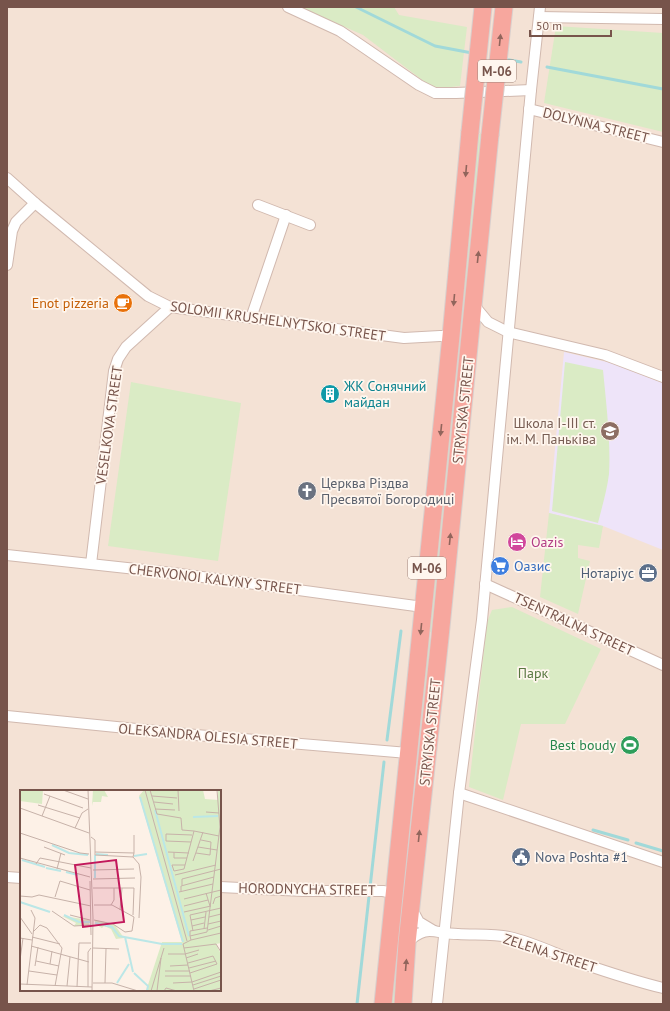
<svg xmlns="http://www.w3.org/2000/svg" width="670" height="1011" viewBox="0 0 670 1011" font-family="'PT Sans',sans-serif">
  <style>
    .residential { fill: #f4e2d5; fill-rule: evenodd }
    .education { fill: #eee4f9 }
    .green { fill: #daebc5 }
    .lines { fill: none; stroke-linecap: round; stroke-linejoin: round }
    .stream { stroke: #a1d9d9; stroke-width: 3 }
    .street-casing { stroke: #d1b9af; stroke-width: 12 }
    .highway-casing { stroke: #d9cfcd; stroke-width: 19 }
    .street { stroke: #fff; stroke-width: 10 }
    .highway { stroke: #f7a79e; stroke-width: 17 }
    .highway-bridge-casing { stroke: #d9cfcd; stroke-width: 19; stroke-linecap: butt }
    .highway-bridge { stroke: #f7a79e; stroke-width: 17 }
    .oneway { fill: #91655c }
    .labels { text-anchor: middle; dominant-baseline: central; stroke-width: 3.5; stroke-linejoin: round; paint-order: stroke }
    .shield { fill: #fff6ee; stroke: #a0857c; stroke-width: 1 }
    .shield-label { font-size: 13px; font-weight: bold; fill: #77544b }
    .street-label { font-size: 14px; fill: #77544b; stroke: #fff6ee }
    .food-label { font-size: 14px; fill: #c56008; stroke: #fff6ee; text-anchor: end }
    .culture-label { font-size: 14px; fill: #0d838f; stroke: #fff6ee; text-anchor: start }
    .education-label { font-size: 14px; fill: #785e54; stroke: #fff6ee; text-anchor: end }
    .worship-label { font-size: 14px; fill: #5b616d; stroke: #fff6ee; text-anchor: start }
    .hotel-label { font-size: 14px; fill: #b23c85; stroke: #fff6ee; text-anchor: start }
    .shop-label { font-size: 14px; fill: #366cbe; stroke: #fff6ee; text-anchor: start }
    .service-label { font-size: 14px; fill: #4e5e75; stroke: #fff6ee; text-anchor: end }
    .park-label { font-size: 14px; fill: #587740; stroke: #fff6ee }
    .leisure-label { font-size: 14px; fill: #27864d; stroke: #fff6ee; text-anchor: end }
    .inset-river { fill: none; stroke: #bbe7e7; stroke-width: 2 }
    .inset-road { fill: none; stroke: #c7b2a9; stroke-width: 1 }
    .view { fill: #c2185b; fill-opacity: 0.15; stroke: #c2185b; stroke-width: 2 }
    .inset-edge { fill: none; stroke: #77544b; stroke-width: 2 }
  </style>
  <rect width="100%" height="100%" fill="#fdf1e7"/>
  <path class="residential" d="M7,7h656v997h-656zM21,791h199v199h-199z"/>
  <polygon class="education" points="564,352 611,363 663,383 663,550 603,526 549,513"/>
  <g class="green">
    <polygon points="300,7 394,7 399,15 467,27 460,86 434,89 363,35"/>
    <polygon points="556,26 663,33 663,132 544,103"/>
    <polygon points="478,134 483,134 433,632 429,632"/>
    <path d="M565,362l38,8c3,32 8,72 6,104 -2,16 -7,33 -11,49l-46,-12z"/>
    <polygon points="131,382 241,403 218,561 108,546"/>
    <polygon points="549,513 603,526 599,548 578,545 578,558 590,561 578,614 540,597"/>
    <polygon points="512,607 601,649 565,724 521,724 503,800 469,787 487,622 492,610"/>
    <polygon points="427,639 433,640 396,1004 389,1004"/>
  </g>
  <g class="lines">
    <g class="stream">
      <polyline points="356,7 435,46 472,53"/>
      <polyline points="503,59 521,62"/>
      <polyline points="547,67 663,89"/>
      <polyline points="387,740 401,631"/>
      <polyline points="593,830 628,840"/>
      <polyline points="636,843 663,851"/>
      <polyline points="357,1004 384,762"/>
    </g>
    <defs>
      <g id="street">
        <polyline points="288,7 340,31 419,85 435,93 456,93 531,90"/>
        <polyline points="539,17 663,19"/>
        <polyline points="529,109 663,142"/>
        <polyline points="7,178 35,203 148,296 170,307 404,338 440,336 451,336"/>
        <polyline points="258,205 310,225"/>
        <polyline points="7,265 12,231 16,222 35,203"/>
        <polyline points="474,303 478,310 488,322 508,332 605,355 663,377"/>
        <polyline points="251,318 286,215"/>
        <polyline points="7,555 173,573 423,607"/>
        <polyline points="91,564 114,371 118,359 126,347 170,307"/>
        <polyline points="485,584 663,665"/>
        <polyline points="7,716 196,735 408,753"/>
        <polyline points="459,793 663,862"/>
        <polyline points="7,877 21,878"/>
        <polyline points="220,887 304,891 383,891 393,893"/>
        <polyline points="412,909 419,922 434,931"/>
        <path d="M407,943c20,-20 27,-9 51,-9 17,1 35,0 51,3 23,5 45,16 66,24 29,10 59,20 88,27"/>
        <polyline points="437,1004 459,793 482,620 531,90 540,7"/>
      </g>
      <g id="highway">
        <polyline points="383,1004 451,336 470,132"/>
        <polyline points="403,1004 407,943 440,637 490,135"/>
      </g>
    </defs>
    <use href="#street" class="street-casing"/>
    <use href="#highway" class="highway-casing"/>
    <use href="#street" class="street"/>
    <use href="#highway" class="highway"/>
    <defs>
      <g id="highway-bridge">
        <polyline points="470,132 483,7"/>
        <polyline points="490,135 504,7"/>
      </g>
    </defs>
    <use href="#highway-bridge" class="highway-bridge-casing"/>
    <use href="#highway-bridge" class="highway-bridge"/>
  </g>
  <defs><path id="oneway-solid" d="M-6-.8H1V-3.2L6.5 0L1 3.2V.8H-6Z"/></defs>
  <g class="oneway">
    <use href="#oneway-solid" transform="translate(500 40) rotate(-84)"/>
    <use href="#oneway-solid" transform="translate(466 171) rotate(95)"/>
    <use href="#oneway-solid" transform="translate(478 257) rotate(-84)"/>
    <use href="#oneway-solid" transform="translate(454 300) rotate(95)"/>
    <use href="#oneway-solid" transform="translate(441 430) rotate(96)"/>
    <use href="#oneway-solid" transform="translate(450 539) rotate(-84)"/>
    <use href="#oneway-solid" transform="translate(421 629) rotate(96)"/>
    <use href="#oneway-solid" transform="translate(419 836) rotate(-84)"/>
    <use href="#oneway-solid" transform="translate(406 965) rotate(-85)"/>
  </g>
  <defs>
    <symbol id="cafe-disc" viewBox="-11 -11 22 22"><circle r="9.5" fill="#e8710a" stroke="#fff6ee"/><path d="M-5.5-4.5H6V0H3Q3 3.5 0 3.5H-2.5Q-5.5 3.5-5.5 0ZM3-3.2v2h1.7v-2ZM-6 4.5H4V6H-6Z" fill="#fff"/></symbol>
    <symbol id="building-disc" viewBox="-11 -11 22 22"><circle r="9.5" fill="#0f9aa8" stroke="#fff6ee"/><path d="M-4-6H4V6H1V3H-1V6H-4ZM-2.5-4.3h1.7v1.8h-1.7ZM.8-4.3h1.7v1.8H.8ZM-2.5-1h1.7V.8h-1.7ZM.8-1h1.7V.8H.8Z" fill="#fff"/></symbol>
    <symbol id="school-disc" viewBox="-11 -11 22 22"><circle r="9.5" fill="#8d6e63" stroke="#fff6ee"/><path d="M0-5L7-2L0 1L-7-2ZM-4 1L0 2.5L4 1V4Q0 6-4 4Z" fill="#fff"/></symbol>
    <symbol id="church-disc" viewBox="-11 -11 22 22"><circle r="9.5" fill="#6b7280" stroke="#fff6ee"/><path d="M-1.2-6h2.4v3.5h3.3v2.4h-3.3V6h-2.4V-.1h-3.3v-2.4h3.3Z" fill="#fff"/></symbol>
    <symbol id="hotel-disc" viewBox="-11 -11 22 22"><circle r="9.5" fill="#d1479c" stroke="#fff6ee"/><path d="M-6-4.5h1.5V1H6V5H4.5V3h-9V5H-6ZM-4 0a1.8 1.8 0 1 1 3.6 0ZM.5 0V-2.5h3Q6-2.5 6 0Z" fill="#fff"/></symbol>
    <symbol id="supermarket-disc" viewBox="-11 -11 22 22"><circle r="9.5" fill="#3f7fe0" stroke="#fff6ee"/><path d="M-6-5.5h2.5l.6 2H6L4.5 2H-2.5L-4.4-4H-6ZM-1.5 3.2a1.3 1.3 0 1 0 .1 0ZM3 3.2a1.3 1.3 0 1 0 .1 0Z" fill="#fff"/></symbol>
    <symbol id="office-disc" viewBox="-11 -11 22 22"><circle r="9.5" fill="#5c6f8a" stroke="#fff6ee"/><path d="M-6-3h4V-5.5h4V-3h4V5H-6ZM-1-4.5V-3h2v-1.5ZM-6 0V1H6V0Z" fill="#fff"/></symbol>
    <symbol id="stadium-disc" viewBox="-11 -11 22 22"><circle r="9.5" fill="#2e9e5b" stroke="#fff6ee"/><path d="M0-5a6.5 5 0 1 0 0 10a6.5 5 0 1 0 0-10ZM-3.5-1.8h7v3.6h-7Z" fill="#fff"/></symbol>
    <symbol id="civic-disc" viewBox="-11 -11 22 22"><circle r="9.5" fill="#5c6f8a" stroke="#fff6ee"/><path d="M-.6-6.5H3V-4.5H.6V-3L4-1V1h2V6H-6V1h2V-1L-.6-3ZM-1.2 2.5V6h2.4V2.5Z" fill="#fff"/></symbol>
  </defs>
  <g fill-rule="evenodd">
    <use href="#cafe-disc" x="112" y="292" width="22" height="22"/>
    <use href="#building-disc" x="319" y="383" width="22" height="22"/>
    <use href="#school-disc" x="599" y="420" width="22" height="22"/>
    <use href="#church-disc" x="296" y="480" width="22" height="22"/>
    <use href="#hotel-disc" x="506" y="531" width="22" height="22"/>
    <use href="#supermarket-disc" x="489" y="555" width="22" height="22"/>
    <use href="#office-disc" x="637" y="562" width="22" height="22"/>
    <use href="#stadium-disc" x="619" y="734" width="22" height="22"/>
    <use href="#civic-disc" x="510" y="846" width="22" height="22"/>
  </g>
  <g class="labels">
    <g class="shield">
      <rect x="478" y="60" width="38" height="22" rx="3"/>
      <rect x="408" y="557" width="38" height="22" rx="3"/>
    </g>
    <g class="shield-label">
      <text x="497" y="71">М-06</text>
      <text x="427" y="568">М-06</text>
    </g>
    <g class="street-label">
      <text transform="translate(596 125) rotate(14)">DOLYNNA STREET</text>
      <text transform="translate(278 321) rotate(8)">SOLOMII KRUSHELNYTSKOI STREET</text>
      <text transform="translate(463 410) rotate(-84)">STRYISKA STREET</text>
      <text transform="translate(109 425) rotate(-82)">VESELKOVA STREET</text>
      <text transform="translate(215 579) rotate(7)">CHERVONOI KALYNY STREET</text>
      <text transform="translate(574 624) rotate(25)">TSENTRALNA STREET</text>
      <text transform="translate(430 732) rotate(-84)">STRYISKA STREET</text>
      <text transform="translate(208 736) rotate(5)">OLEKSANDRA OLESIA STREET</text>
      <text transform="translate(307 889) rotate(1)">HORODNYCHA STREET</text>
      <text transform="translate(550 953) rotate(18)">ZELENA STREET</text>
    </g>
    <g class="food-label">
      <text x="109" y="303">Enot pizzeria</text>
    </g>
    <g class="culture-label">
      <text x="344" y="386">ЖК Сонячний<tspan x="344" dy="16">майдан</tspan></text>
    </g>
    <g class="education-label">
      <text x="596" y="423">Школа І-ІІІ ст.<tspan x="596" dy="16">ім. М. Паньківа</tspan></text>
    </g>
    <g class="worship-label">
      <text x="321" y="483">Церква Різдва<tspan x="321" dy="16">Пресвятої Богородиці</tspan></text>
    </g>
    <g class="hotel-label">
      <text x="531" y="542">Oazis</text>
    </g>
    <g class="shop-label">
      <text x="514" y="566">Оазис</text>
    </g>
    <g class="service-label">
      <text x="634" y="573">Нотаріус</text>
      <text x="535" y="857" text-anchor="start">Nova Poshta #1</text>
    </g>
    <g class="park-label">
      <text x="533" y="673">Парк</text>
    </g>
    <g class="leisure-label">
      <text x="616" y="745">Best boudy</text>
    </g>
  </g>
  <g transform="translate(20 790)">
    <rect width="201" height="201" fill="#fdf1e7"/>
    <path d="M23,0l-1,14 -22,-3v-10zM73,0h11l4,7 -6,-1 -1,6h-8l-1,4zM124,0h59l2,9 13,1v-10h3v153l-5,1 5,10v37h-75l16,-49h20l-43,-146zM42,126l28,4 -1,5 -15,1 2,-3zM75,130l19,4 10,14 -8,1 -5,-10 -7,-3 -2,2 -7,-4z" fill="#daebc5"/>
    <path class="inset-river" d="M120,7l43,145M135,20l34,126M173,27l25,-1M32,55l17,8 19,2M76,64l12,1M114,66l13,-2M2,70l23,7M26,78l15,3M46,82l12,3M75,88v-23M0,112l30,10M44,125l15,7h11M75,133l17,4 7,9 43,8h20M105,147l8,35M114,183l14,13 -1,5M97,193l12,-19"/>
    <path class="inset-road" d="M43,0l25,9M68,0l5,128 -1,73M125,0l42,151M130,0l7,24 24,4 1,12 12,1M158,0l1,21M24,4l39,14M132,6l25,2M134,12l19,2M18,15l42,13M0,18l69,25M135,19l20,1M186,22l13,1M22,26l8,-20M55,38l7,-15 6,-4M0,43l60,20 9,1M71,47l4,3v15l38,2M171,52l-25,-1v-7l26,1M24,57l21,8M178,57l19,3M75,62l39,1 -1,4M148,62l21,1M154,62v6h13M114,63v-18M176,63l14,2 1,-13 -10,-2M113,67l6,7 2,13 -2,41M0,68l70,19M173,71l10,-29M16,74l4,-6 51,10M165,75h-13l2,6 10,-2 10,-38 25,5M37,79l4,-16M73,80l41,-1M155,85l41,-10M73,89l42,-1M70,91l1,54M162,95v-6l39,-10M73,98h41l-1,27M161,101v-5l33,-9M159,102l34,-8M186,103l4,13M0,106l12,1 7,-2 52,11M35,107l5,-16 30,9M164,109l37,-9M193,114l2,-6 6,-2M74,115h18l22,12 -2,14 -7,1 -12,-8 -19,-4M91,115l3,-5v-12M164,116l24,-6M100,120l2,-22M32,121l22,15 17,-1M164,122l27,-6M50,125l20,5M0,127l12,17M189,127l12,-3M171,130l14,-3M188,134l13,-3M172,136l12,-3M184,139l2,-17M188,140l13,-4M173,141l-3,-16 31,-7M13,142l7,-7 7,3 15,20 -7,38M170,146v-5l17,-3M12,147l28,7M0,148l12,2M171,150l30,-7M11,156l58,16M73,158l26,1M164,158l32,-4 5,8M148,164h17M165,164l14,-4M166,168l12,-4M0,170l3,-22M16,171l23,5M168,173l25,-7 4,8 -27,9M30,174l2,-13M15,176l3,-19M150,176l18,-1M169,178l27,-7M9,181l28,4M145,181h25M145,186h26M172,192l29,-10M73,193h19l26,8M85,193l1,-34M153,193l19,-1M0,194l72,3M7,195l8,-67 -4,-8M173,195l28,-9M47,196l3,-29M57,197l2,-44h12M68,197v-35l3,-4M174,199l27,-9M131,201l13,-43M137,201l4,-33M144,201l2,-3 11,3M174,201l-11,-47 8,-4 -1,-4 17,-4 13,-105 -3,-37M189,201l12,-3"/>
    <path class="view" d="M96,70l8,62 -41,5 -8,-62z"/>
    <rect width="201" height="201" class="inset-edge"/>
  </g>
  <rect width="670" height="1011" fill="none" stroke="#77544b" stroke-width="16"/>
  <path d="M530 30v6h81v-6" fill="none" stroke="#77544b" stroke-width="2"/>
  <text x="536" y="30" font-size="12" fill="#77544b" stroke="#fff6ee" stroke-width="3" paint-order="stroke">50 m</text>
</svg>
